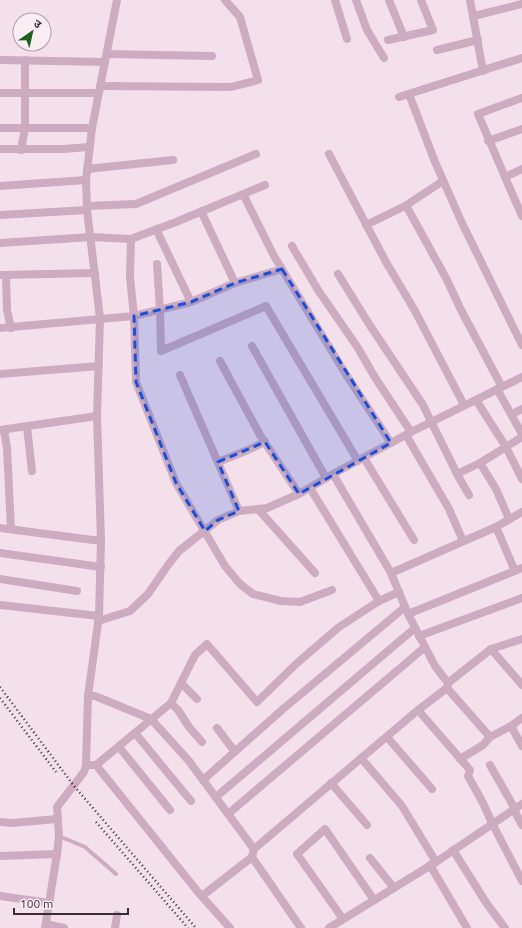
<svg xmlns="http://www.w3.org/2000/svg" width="522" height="928" viewBox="0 0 522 928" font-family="Ubuntu,'Noto Sans Devanagari',sans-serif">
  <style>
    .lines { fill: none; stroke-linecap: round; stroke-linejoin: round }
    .lane { stroke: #cdabc0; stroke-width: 4 }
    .street { stroke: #cdabc0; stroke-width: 8 }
    .rail { stroke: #3b2a37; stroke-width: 2.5; stroke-dasharray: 1 3; stroke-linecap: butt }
    .marked { fill: #1d4ed8; fill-opacity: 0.2; stroke: #1d4ed8; stroke-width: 3; stroke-dasharray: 8 5; stroke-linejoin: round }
  </style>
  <rect width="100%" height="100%" fill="#f4e0eb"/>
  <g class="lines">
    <polyline class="lane" points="59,836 85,847 116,874"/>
    <g class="street">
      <polyline points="335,0 347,39"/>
      <polyline points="356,0 367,30 384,58"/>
      <polyline points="389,0 404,37"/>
      <polyline points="470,0 483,71"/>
      <polyline points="474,16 522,4"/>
      <polyline points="388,40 433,30 421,0"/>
      <polyline points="437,50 478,40"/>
      <polyline points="107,54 212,56"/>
      <polyline points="0,60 105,62"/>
      <polyline points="100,86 231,87 258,80 240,17 225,0"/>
      <polyline points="0,93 98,93"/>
      <polyline points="409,94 435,162 462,223 522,345"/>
      <polyline points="399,97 522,58"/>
      <polyline points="0,128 92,128"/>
      <polyline points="488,141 522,129"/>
      <polyline points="0,149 62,149 89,147"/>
      <polyline points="21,150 25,128 25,60"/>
      <polyline points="329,154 386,262 415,311 464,405"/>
      <polyline points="87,169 173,160"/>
      <polyline points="522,169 505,177 522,216"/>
      <polyline points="505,177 478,114 522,98"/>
      <polyline points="0,186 86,180"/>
      <polyline points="243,194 274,256 345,373 391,443"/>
      <polyline points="87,206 136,204 256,154"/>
      <polyline points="405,206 408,209 446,278 461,310 502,387"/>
      <polyline points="201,211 235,283 282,269"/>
      <polyline points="0,215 87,210"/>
      <polyline points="366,225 405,206 443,181"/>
      <polyline points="156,229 191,302"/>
      <polyline points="131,239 130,277 134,316 136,382 176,483 225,566 240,584 253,594 281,601 300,602 332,590"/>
      <polyline points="0,243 91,237 131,239 176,222 265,185"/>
      <polyline points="292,246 318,290 358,348 374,376 411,432"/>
      <polyline points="157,264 160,310 161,351 266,306 358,461"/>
      <polyline points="338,274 369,324 423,405 457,474 469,495"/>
      <polyline points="0,275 95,273"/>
      <polyline points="6,275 7,310 11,328"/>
      <polyline points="0,328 134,316 191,302 235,283"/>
      <polyline points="252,346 326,478"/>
      <polyline points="220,361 260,435 299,494"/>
      <polyline points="0,374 99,366"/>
      <polyline points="180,375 239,511"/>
      <polyline points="497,389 522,434"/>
      <polyline points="476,400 506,447 522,479"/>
      <polyline points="512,414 522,409"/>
      <polyline points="27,427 32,471"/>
      <polyline points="0,430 97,416"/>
      <polyline points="4,430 7,448 11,529"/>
      <polyline points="406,435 449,509 463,541"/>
      <polyline points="364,458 414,540"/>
      <polyline points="218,462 248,450 265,442"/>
      <polyline points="480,463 496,489 509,519"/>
      <polyline points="333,474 391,573 408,614 435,666 448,683 447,688 490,737 511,726 522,746"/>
      <polyline points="457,474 480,463 522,437"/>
      <polyline points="310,488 379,601"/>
      <polyline points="258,509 315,573"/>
      <polyline points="496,527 515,571"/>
      <polyline points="0,528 101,541"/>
      <polyline points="0,553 101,567"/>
      <polyline points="391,573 496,527 522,512"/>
      <polyline points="0,579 77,591"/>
      <polyline points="0,605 99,616"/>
      <polyline points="408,614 522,568"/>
      <polyline points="98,621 130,611 148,594 168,565 179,551 218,520 239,511 267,508 299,494 333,474 411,432 522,377"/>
      <polyline points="419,636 522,598"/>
      <polyline points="491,649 522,685"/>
      <polyline points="181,683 197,699"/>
      <polyline points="448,683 491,649 522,639"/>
      <polyline points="88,696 95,696 151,719 189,761 254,849 252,857 301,928"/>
      <polyline points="171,703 178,710 189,727 202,742"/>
      <polyline points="418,710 470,770 468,776 483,803 492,823 522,881"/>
      <polyline points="511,726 522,718"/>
      <polyline points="217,728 235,752"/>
      <polyline points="135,733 191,801"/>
      <polyline points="387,737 432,789"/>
      <polyline points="119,747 170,810"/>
      <polyline points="361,758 402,806 436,862 522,804"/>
      <polyline points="460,759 483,745 490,737"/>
      <polyline points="86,765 96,765 171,703 195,655 207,644 257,702 296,664 339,627 379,601 399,592"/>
      <polyline points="96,765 198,892 230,928"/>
      <polyline points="490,765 515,809"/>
      <polyline points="203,780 283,709 405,607"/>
      <polyline points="331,783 367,825"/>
      <polyline points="216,797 415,628"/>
      <polyline points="514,810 522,825"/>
      <polyline points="228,814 425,647"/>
      <polyline points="0,822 12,823 57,819"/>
      <polyline points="254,849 418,710 447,688"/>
      <polyline points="453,850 487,904 505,928"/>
      <polyline points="0,856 57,854"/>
      <polyline points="370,858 394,888"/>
      <polyline points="430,865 467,928"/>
      <polyline points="0,896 50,903"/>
      <polyline points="202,896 252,857"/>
      <polyline points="343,919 297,854 325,829 374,900"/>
      <polyline points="46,924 64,928"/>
      <polyline points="45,928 57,854 59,836 57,807 84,772 86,765 88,696 99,616 101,541 97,416 100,318 87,210 86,180 92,128 117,0"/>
      <polyline points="115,928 117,915"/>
      <polyline points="329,928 436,862"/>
    </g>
    <g class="rail">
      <polyline points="0,687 74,786 196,928"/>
      <polyline points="0,698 56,772"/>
      <polyline points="96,822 188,928"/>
    </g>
  </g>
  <path class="marked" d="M282,269l109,174 -92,51 -34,-52 -47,20 21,49 -21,9 -13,11 -29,-48 -40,-101 -2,-66 57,-14 44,-19z"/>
  <g transform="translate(32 32) rotate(34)"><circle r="19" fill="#fbedf4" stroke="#ae9fa8"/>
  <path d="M0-3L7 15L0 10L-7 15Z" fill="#1e5e1e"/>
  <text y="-6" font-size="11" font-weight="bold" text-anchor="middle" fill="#3b2a37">उ</text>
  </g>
  <path d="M14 908v6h114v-6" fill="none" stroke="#3b2a37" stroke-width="2"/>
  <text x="20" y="908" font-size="12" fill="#3b2a37" stroke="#fbedf4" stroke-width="3" paint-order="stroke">100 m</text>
</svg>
